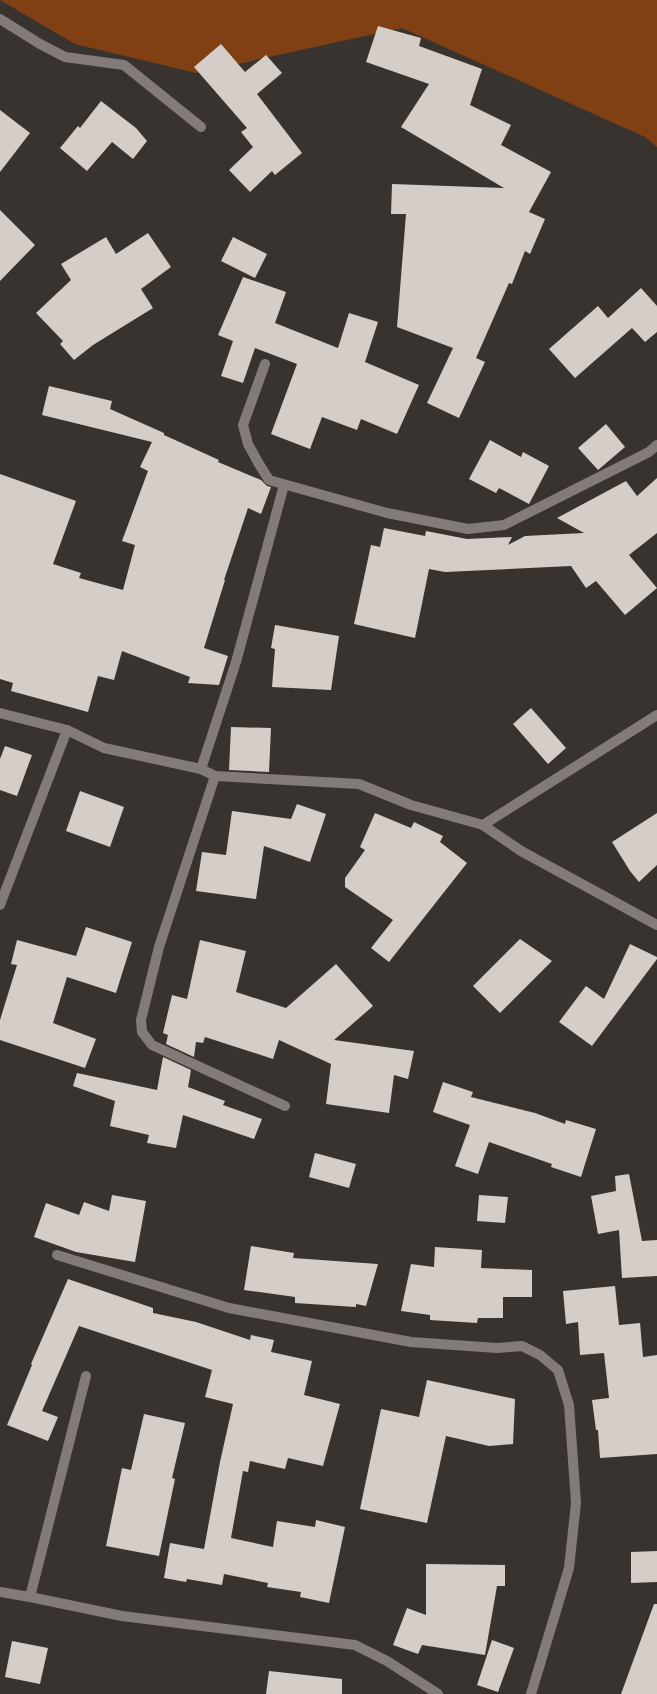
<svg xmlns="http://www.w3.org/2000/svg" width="657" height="1694" viewBox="0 0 657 1694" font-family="'Fira Sans Condensed',sans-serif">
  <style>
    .green { fill: #814013 }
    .building { fill: #d5cdc8 }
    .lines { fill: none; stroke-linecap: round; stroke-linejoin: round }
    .street { stroke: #837b77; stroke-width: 10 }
  </style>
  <rect width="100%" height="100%" fill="#39332f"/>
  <polygon class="green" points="0,0 657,0 657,147 645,137 402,28 196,73 75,44"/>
  <g class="building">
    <polygon points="378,26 421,38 419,46 482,69 470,105 511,125 501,145 551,172 529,212 545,219 530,254 525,251 512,284 509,283 476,358 485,362 459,418 427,403 453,348 397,327 406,214 391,214 392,184 504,188 401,127 429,84 366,62"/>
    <polygon points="221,44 245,72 266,55 282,73 257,94 302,153 275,175 272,171 250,192 229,170 253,147 241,132 247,128 194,67"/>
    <polygon points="101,101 136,128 147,141 133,159 112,142 87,171 60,148 78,126 80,128"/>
    <polygon points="0,110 30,133 0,172"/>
    <polygon points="0,210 35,245 0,281"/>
    <polygon points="148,233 171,267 141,289 153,308 93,345 74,360 60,344 63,341 36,313 71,280 61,264 106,237 116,254"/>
    <polygon points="233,237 267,254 255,278 221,261"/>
    <polygon points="243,277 286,292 275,323 338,348 349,313 378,322 365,362 419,385 397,434 361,419 357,430 322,417 310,449 271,434 297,364 255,348 243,383 221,376 233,341 218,335"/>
    <polygon points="641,288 657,306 657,332 645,342 632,328 575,378 549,349 598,306 608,318"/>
    <polygon points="49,386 112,401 110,409 164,433 164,435 219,460 218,462 261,480 267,486 271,487 261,514 248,508 224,580 225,580 204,648 228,656 219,685 188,683 190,677 122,651 114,680 98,676 88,712 11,691 13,683 0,679 0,474 76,501 53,564 81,573 79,578 123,590 135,545 122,541 148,471 140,467 152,442 42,415"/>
    <polygon points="606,424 625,447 598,470 578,448"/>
    <polygon points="490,440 521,457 523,452 549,466 529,504 499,488 496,493 469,479"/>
    <polygon points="657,478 657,533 629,555 657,588 625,615 596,581 586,588 571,566 445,572 429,569 415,638 354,624 371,545 380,547 384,528 425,536 426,531 467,539 512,537 508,545 525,536 584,533 557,518 626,481 637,496"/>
    <polygon points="275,625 339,636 331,690 272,687 275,649 271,648"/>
    <polygon points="531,708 566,748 548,764 513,724"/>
    <polygon points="231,727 271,728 269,772 229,770"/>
    <polygon points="5,746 32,755 17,796 0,790 0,759"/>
    <polygon points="80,791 124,807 110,847 66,831"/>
    <polygon points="297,804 326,814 310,862 264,846 256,899 196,891 202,852 226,855 232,811 291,819"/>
    <polygon points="375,813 411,828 414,822 443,836 440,842 467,863 389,962 371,948 393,920 345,887 345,878 365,850 360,847"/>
    <polygon points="657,813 657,865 639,882 630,871 612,842"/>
    <polygon points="86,927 132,942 116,993 67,977 53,1023 96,1039 85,1068 0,1040 0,1020 17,965 11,964 17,940 76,956"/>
    <polygon points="520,939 552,961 500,1013 473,986"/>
    <polygon points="200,940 246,951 236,992 286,1008 336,964 373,1006 334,1040 414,1051 408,1079 394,1075 389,1113 326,1104 331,1064 279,1040 273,1059 205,1037 203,1043 196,1042 194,1057 166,1044 168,1035 163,1033 172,995 187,999"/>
    <polygon points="630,944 657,957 657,959 592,1046 559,1022 586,986 604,999"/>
    <polygon points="163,1057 191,1070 188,1087 225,1101 223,1105 262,1119 254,1139 183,1115 176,1148 147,1143 149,1135 110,1126 115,1101 73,1086 77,1073 157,1090"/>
    <polygon points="443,1082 473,1092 471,1097 535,1113 565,1124 566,1120 596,1129 581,1177 551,1167 552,1164 489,1142 478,1174 455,1166 470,1125 433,1112"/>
    <polygon points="315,1153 356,1164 349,1188 309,1177"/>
    <polygon points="629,1174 642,1241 657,1240 657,1276 622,1278 619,1230 598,1234 591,1196 616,1191 615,1176"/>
    <polygon points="112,1195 146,1201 135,1262 76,1252 34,1237 46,1203 79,1215 84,1202 109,1211"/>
    <polygon points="479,1195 508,1197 505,1223 477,1221"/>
    <polygon points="251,1246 294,1253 293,1258 378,1264 366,1306 356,1304 356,1307 295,1303 295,1297 244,1290"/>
    <polygon points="435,1247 482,1250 481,1268 532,1270 532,1297 503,1297 503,1318 478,1318 477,1323 430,1320 430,1315 401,1311 411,1264 434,1267"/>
    <polygon points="68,1279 153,1308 153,1313 196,1322 250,1340 251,1335 274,1340 271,1352 312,1361 304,1395 340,1404 323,1466 288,1458 285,1469 250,1461 248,1472 243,1471 231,1538 273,1547 277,1521 315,1527 316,1520 345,1527 329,1603 300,1597 301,1592 267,1587 268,1583 224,1574 222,1585 187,1579 186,1582 164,1578 170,1543 204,1549 220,1462 233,1404 205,1397 212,1370 79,1326 42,1411 58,1417 48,1441 7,1425 32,1365 31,1364"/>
    <polygon points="615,1286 619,1325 640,1323 643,1357 657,1355 657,1454 600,1458 598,1430 596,1430 592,1400 609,1398 604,1353 580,1355 578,1322 566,1324 563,1291"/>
    <polygon points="427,1380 515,1399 513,1444 489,1446 446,1436 427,1523 360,1509 381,1409 419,1417"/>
    <polygon points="144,1414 185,1423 172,1478 175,1479 159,1556 106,1546 122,1468 131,1470"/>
    <polygon points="657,1551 657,1582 631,1583 631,1552"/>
    <polygon points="426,1564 505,1565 505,1586 497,1586 485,1655 422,1645 418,1654 393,1645 407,1608 426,1615"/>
    <polygon points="654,1604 657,1604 657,1694 621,1694"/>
    <polygon points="492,1640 514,1648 498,1692 477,1685"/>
    <polygon points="12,1641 48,1648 40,1684 5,1677"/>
    <polygon points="269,1671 342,1679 342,1694 266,1694"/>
  </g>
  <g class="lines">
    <g class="street">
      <polyline points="0,19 40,44 65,57 124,65 201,127"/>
      <polyline points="265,364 243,425 248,444 259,464 269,480 387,513 468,529 504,525 649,452 657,445"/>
      <polyline points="0,713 67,730 104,748 201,769 215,776 359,784 411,805 483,825 521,851 657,925"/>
      <polyline points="201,769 236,662 284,485"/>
      <polyline points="215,776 159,947 141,1020 142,1032 152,1045 285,1106"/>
      <polyline points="483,825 657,715"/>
      <polyline points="0,905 67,730"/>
      <polyline points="57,1255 229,1308 411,1342 497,1348 522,1346 540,1355 558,1370 569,1405 576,1503 569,1568 531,1694"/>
      <polyline points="0,1592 30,1597 122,1616 355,1645 387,1661 438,1694"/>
      <polyline points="30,1597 86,1376"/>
    </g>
  </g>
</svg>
